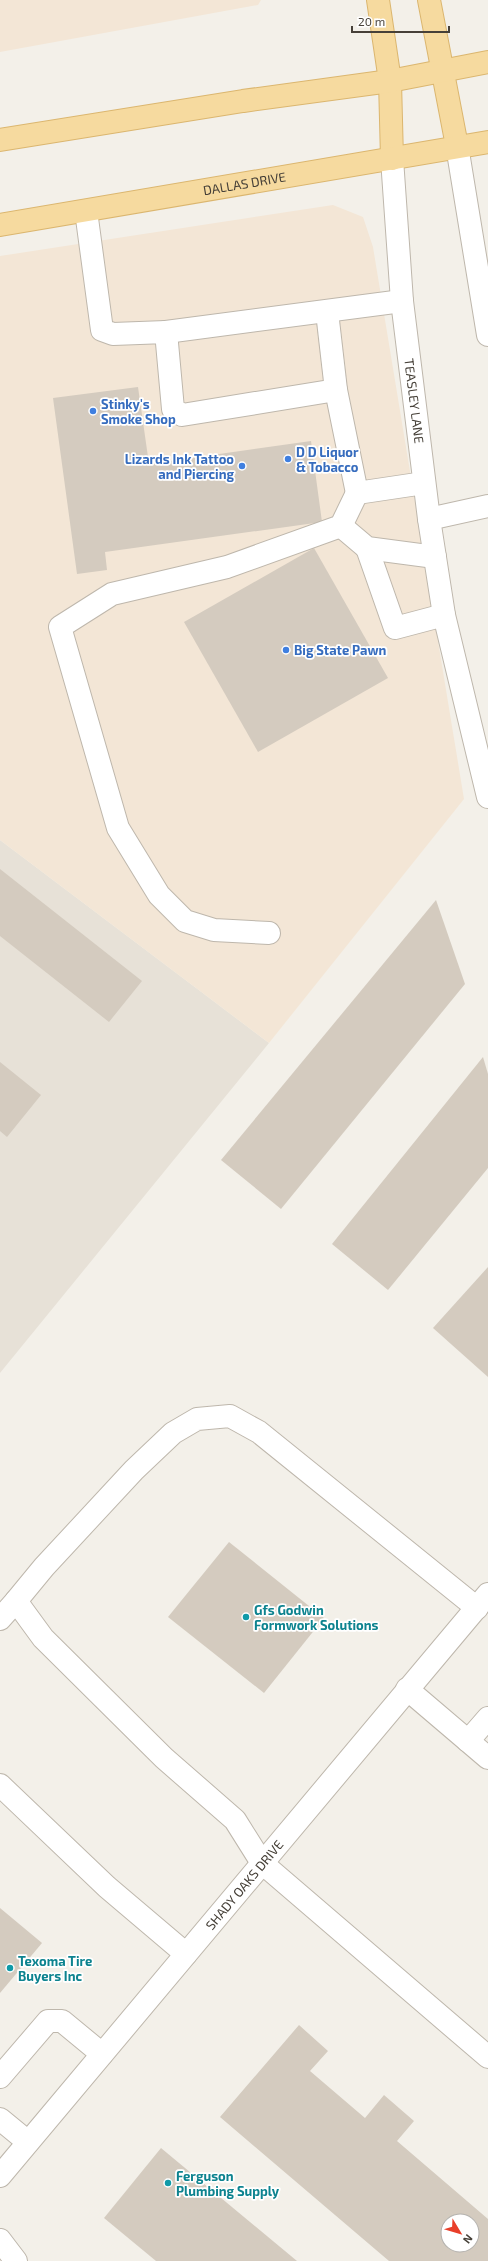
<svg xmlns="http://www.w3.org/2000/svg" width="488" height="2261" viewBox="0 0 488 2261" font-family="'Exo 2',sans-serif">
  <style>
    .residential { fill: #e7e1d7 }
    .commercial { fill: #f3e6d6 }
    .building { fill: #d4cbbf; fill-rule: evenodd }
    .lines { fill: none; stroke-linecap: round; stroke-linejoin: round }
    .minor-casing { stroke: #beb7ac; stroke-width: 24 }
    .major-casing { stroke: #dbb66f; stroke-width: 24 }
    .minor { stroke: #fff; stroke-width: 22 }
    .major { stroke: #f6da9f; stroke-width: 22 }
    .shop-dot { fill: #3f7fe0; stroke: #fff; stroke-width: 1.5 }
    .culture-dot { fill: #0f9aa8; stroke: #fff; stroke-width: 1.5 }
    .labels { text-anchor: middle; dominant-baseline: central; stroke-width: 3.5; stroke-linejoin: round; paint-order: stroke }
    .street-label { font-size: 13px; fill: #464038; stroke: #fff }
    .shop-label { font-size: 13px; font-weight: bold; fill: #366cbe; stroke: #fff; text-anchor: start }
    .culture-label { font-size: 13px; font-weight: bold; fill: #0d838f; stroke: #fff; text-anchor: start }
  </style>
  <rect width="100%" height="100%" fill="#f3f0e9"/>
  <polygon class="residential" points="0,840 269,1043 0,1373"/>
  <g class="commercial">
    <polygon points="0,0 261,0 258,5 0,52"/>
    <polygon points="333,205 363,217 373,247 464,799 269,1043 0,840 0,256"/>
  </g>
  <g class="building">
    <polygon points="138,387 149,464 311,441 322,522 105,552 107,570 77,574 53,398"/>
    <polygon points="314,548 388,678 258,752 184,622"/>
    <polygon points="0,869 142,981 109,1022 0,936"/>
    <polygon points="436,900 465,984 281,1209 221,1160"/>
    <polygon points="483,1057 488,1074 488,1168 388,1290 332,1244"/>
    <polygon points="0,1062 41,1095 7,1137 0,1131"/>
    <polygon points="488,1267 488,1377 433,1328"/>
    <polygon points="229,1542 324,1618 264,1693 168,1617"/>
    <polygon points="0,1908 42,1943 0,1993"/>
    <path d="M299,2025l29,26 -18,20 55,47 19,-23 30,26 -17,20 91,78v42h-99l-169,-144zM448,2221h24v24h-24z"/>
    <polygon points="161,2148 297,2261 156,2261 104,2218"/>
  </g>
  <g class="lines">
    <defs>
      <g id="minor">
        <polyline points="457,146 488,335"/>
        <path id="s1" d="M392,159l10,142 27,218 15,96 44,182"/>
        <polyline points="86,211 102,330 113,334 166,332 173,409 182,415 336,390 357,493 424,483"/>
        <polyline points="327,312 336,390"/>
        <polyline points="166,332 402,301"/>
        <polyline points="429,519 488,506"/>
        <polyline points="341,526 367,548 435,557"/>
        <polyline points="367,548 395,628 444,615"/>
        <polyline points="269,933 214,930 185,921 159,895 118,828 60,627 112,594 227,567 341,526 357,493"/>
        <polyline points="477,1608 259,1432 230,1416 197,1419 173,1433 134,1470 44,1567 16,1601 43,1638 164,1758 235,1820 262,1863 488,2057"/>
        <polyline points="0,1619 16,1601"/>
        <polyline points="407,1689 488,1758"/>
        <polyline points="468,1741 488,1718"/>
        <polyline points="0,1785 107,1887 186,1954"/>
        <polyline points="0,2077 48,2021 62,2021 102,2054"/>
        <polyline points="0,2119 28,2142"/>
        <path id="s2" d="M0,2176l488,-582"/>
        <polyline points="0,2240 16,2261"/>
      </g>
      <g id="major">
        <polyline points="378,0 390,81 392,159"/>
        <polyline points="429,0 457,146"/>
        <polyline points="0,140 243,101 390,81 488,62"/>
        <path id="s3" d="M0,225l488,-83"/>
      </g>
    </defs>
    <use href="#minor" class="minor-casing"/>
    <use href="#major" class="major-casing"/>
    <use href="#minor" class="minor"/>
    <use href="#major" class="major"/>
  </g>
  <g class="shop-dot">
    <circle cx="93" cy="411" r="4"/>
    <circle cx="288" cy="459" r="4"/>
    <circle cx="242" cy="466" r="4"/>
    <circle cx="286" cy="650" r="4"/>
  </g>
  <g class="culture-dot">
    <circle cx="246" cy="1617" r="4"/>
    <circle cx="10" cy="1968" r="4"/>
    <circle cx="168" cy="2183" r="4"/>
  </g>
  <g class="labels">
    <g class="street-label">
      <text stroke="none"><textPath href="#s3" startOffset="248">DALLAS DRIVE</textPath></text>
      <text stroke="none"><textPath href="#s1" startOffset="243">TEASLEY LANE</textPath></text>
      <text stroke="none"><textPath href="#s2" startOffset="380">SHADY OAKS DRIVE</textPath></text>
    </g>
    <g class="shop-label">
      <text x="101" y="404">Stinky's<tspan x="101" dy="15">Smoke Shop</tspan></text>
      <text x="296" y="452">D D Liquor<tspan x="296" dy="15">&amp; Tobacco</tspan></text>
      <text x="234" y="459" text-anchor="end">Lizards Ink Tattoo<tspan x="234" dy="15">and Piercing</tspan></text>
      <text x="294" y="650">Big State Pawn</text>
    </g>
    <g class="culture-label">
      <text x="254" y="1610">Gfs Godwin<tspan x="254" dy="15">Formwork Solutions</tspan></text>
      <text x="18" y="1961">Texoma Tire<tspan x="18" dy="15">Buyers Inc</tspan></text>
      <text x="176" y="2176">Ferguson<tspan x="176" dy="15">Plumbing Supply</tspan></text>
    </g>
  </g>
  <g transform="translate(460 2233) rotate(128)"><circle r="19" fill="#ffffff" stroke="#b5b3af"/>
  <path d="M0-3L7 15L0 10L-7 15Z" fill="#e93f2a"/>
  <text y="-6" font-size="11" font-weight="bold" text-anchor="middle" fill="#464038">N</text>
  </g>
  <path d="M352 26v6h97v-6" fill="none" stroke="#464038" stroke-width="2"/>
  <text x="358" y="26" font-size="12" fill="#464038" stroke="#ffffff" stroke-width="3" paint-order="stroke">20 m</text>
</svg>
